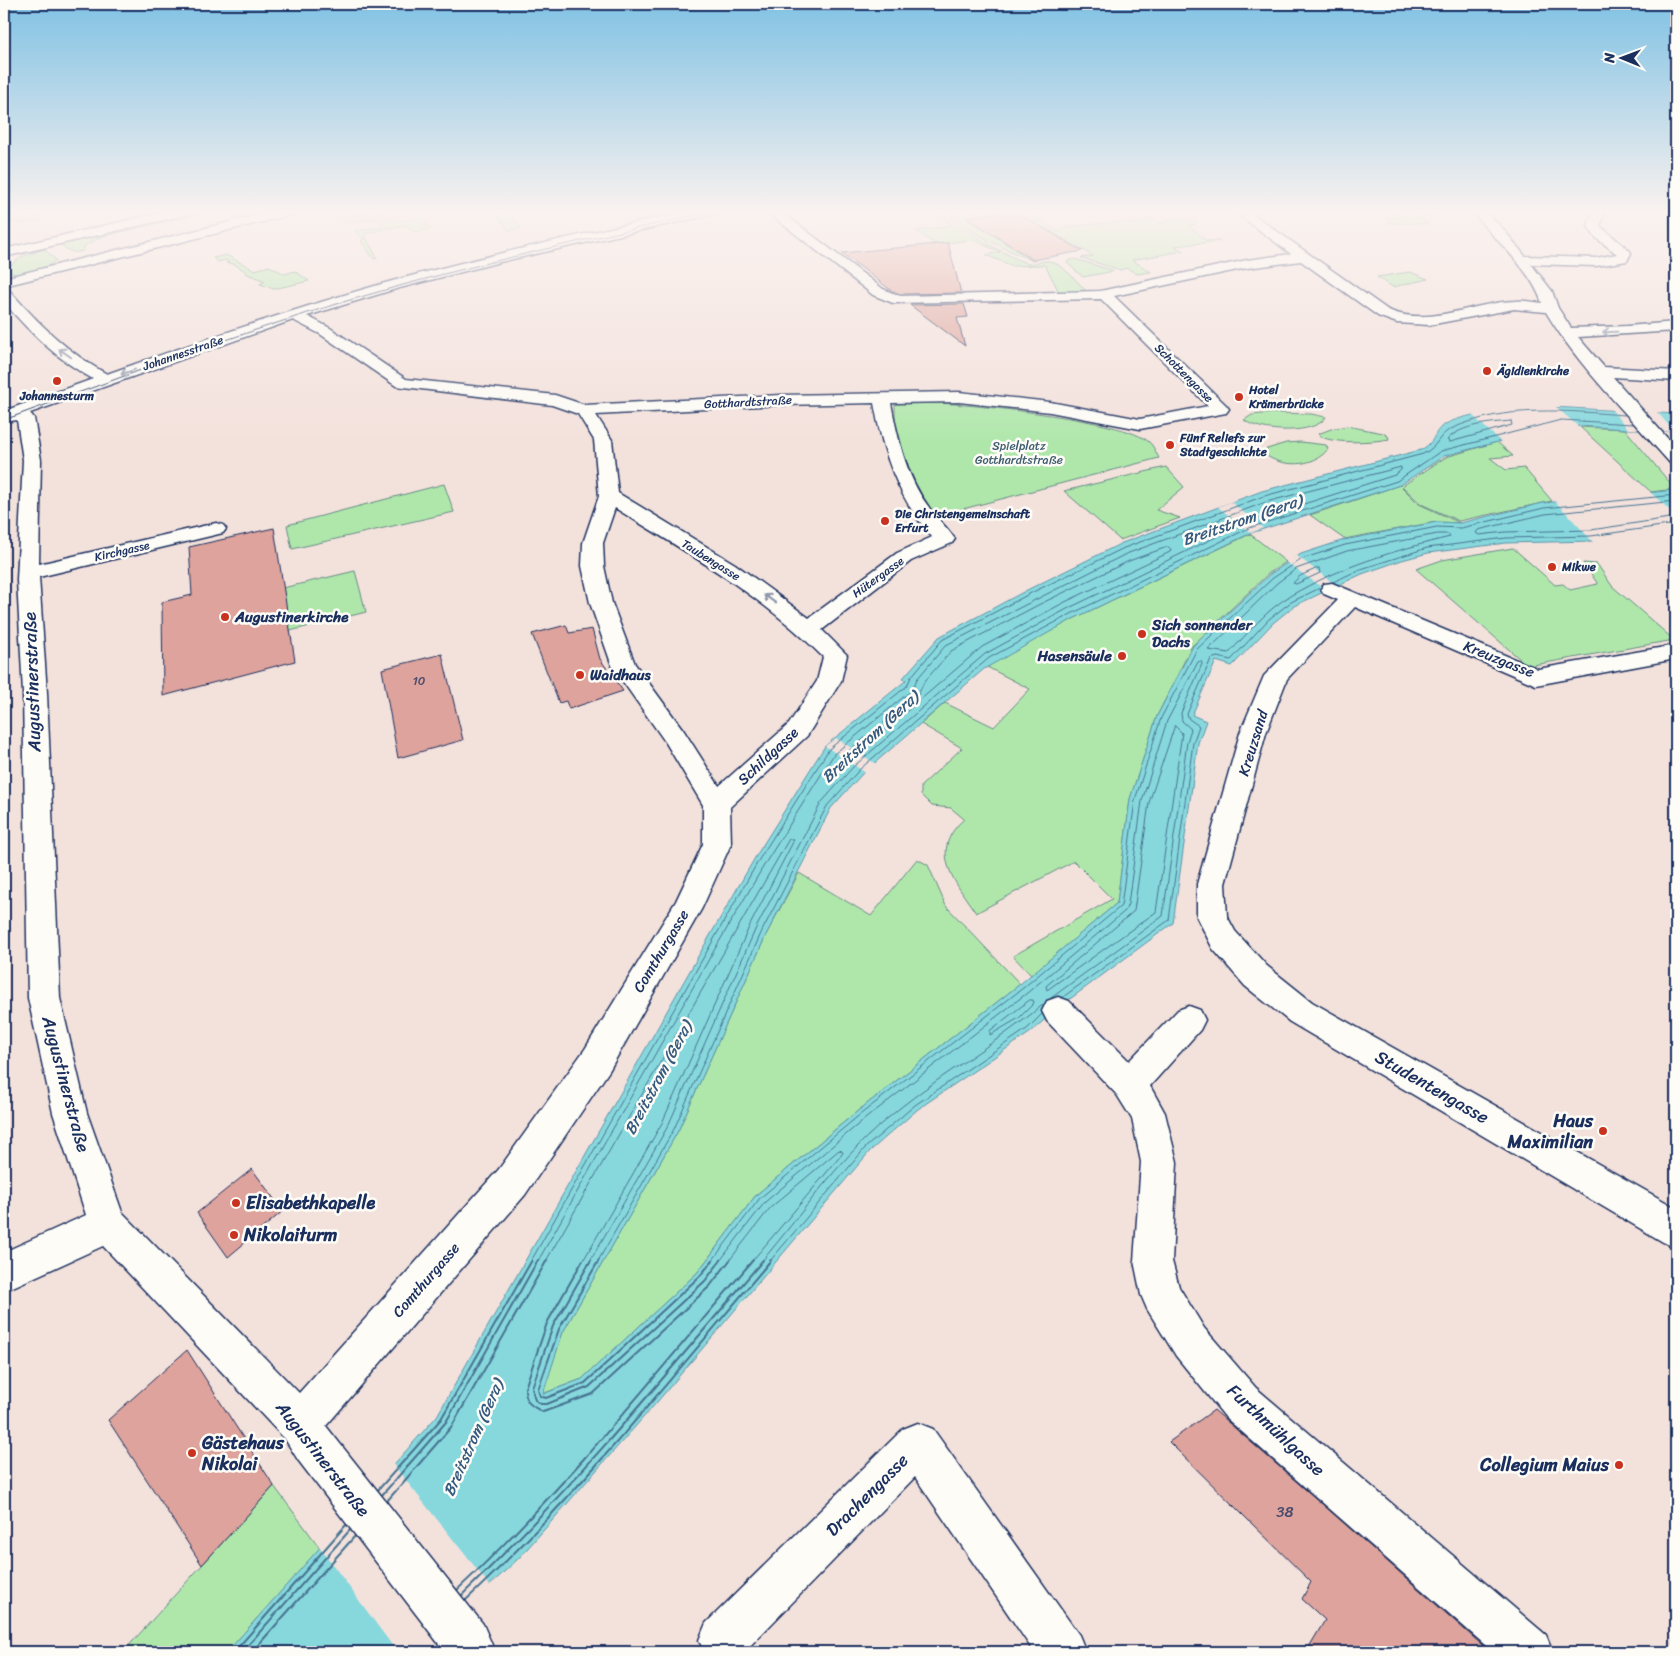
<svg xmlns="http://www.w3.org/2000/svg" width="1680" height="1656" viewBox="0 0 1680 1656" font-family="Sriracha,sans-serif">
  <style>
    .green { fill: #afe7ab; stroke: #658b84 }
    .water { fill: #87d8dd; stroke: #5c94aa }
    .pier { fill: #f3e1dc }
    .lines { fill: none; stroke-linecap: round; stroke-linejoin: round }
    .shore-far1 { stroke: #467391; stroke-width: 1 }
    .shore { stroke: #467391; stroke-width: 2 }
    .building { fill: #dda39c; stroke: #1b2f5e }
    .street-casing { stroke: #1b2f5e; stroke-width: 3 }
    .secondary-casing { stroke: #1b2f5e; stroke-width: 3 }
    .street { fill: #fdfcf7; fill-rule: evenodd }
    .secondary { fill: #fdfcf7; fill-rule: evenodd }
    .tram { stroke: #1b2f5e; stroke-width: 1 }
    .oneway { stroke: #8c96aa }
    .poi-dot { fill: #c8321e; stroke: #fdfcf7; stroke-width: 2 }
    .labels { text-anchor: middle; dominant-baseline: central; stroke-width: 5; stroke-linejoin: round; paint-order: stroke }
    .far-street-label { font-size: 12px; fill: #1b2f5e; stroke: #fdfcf7 }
    .far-poi-label { font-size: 12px; font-weight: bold; fill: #1b2f5e; stroke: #fdfcf7; text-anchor: start }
    .far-park-label { font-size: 12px; fill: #405d71; stroke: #fdfcf7 }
    .number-label { font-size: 12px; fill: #4c4c6e }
    .poi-label { font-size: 15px; font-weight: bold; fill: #1b2f5e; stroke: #fdfcf7; text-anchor: start }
    .street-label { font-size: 15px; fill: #1b2f5e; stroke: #fdfcf7 }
    .near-number-label { font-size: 15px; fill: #4c4c6e }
    .water-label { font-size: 16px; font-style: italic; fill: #36597e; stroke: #fdfcf7 }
    .near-street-label { font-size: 18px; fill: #1b2f5e; stroke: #fdfcf7 }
    .near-poi-label { font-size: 18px; font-weight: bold; fill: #1b2f5e; stroke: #fdfcf7; text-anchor: start }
  </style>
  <rect width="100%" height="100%" fill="#f3e1dc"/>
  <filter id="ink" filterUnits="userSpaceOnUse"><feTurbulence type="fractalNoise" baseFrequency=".02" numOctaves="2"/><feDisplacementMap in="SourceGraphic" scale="10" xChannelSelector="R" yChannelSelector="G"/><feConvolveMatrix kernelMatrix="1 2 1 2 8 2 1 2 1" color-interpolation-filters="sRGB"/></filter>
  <g filter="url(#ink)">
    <g class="green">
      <polygon points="4,210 25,210 33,218 37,217 40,220 21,224 5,222"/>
      <path d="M207,210h6l-111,27 -17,8 -2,6c-10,3 -14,0 -22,-6z"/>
      <polygon points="494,210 507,210 521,228 509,231"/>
      <path d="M930,210h22l1,9c21,18 47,33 73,44 7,3 15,-3 23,-2 14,3 27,20 38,31h-28l-14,-27 -33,1 -26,-11 14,-3 -27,-12 -39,4 -17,-13 36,-6z"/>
      <path d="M957,210h13l8,5 -13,2 68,44c-22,-10 -61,-25 -76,-44z"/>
      <polygon points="996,210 1026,210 1058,232 1066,227 1126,221 1129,224 1144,223 1142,220 1153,219 1158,223 1168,222 1166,220 1174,219 1172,217 1181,217 1179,218 1190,221 1193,219 1196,221 1194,222 1196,224 1188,225 1206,240 1220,241 1175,246 1183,251 1132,260 1151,272 1137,274 1127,268 1120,270 1081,258 1093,256 1043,227 1071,244 1068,244"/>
      <polygon points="1382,210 1420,210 1433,216 1421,216 1428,224 1388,223 1391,222 1385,218 1398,218 1394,213 1385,213"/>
      <polygon points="377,211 388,217 347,223 341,218"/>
      <polygon points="421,217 431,229 415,232 404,225 364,234 377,258 374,259 361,241 364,239 355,231 384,227 380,221 393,218 399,221"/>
      <path d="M44,249l12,11c-10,9 -33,19 -47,12v-5l12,-10z"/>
      <polygon points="226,255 255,270 269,266 285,274 295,271 309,281 274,289 260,284 265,281 245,273 247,272 234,264 226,263 229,262 226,260 218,262 213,258"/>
      <polygon points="1075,259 1114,271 1083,277 1067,263 1068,261"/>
      <polygon points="1410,272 1428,279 1393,287 1377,277"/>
      <path d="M941,403c39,3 182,16 208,39 4,3 7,11 10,16l-204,53 -21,3 -19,-27 -20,-62v-21z"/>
      <path d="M1274,413l37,1 15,3c-11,18 -66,16 -82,3l8,-5z"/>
      <path d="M1347,426l36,7 5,3 1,3c-14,3 -62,6 -71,-5l13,-5z"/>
      <polygon points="1580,427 1625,429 1675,489 1651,492"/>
      <path d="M1300,442l26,3 2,4c-14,19 -48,19 -65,4l1,-3 22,-7z"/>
      <polygon points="1497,442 1513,456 1490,458 1506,470 1524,468 1552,501 1459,521 1421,504 1402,486 1446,457"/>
      <polygon points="1166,467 1184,487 1156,510 1180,518 1120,540 1064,491"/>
      <polygon points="444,484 454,512 292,549 287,525"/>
      <polygon points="1400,485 1419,504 1460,523 1436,522 1344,539 1310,515"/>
      <path d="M1250,534l36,28 -17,11 -77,73 -35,70 -27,83 -13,104 -86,72 -18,-19 99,-57 -38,-38 -98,52c-22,-32 -48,-62 -12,-94l-13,-11 -19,-2 -11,-11v-9l41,-38 -41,-24 24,-21 49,24 36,-38 -43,-22 5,-4 81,-44z"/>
      <polygon points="1513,548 1555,585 1563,584 1570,590 1598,584 1583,563 1597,564 1612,586 1674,640 1528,666 1416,569 1442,560"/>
      <polygon points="355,571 366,612 290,631 283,588"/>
      <polygon points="917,859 928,865 946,906 1020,984 854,1114 756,1195 697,1273 582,1379 542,1394 563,1332 678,1131 767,933 799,873 871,916"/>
      <polygon points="274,1486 320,1548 227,1652 123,1652"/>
    </g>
    <path class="water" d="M1536,406l140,8v18l-114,-7 -118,31 -44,29 -149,48 -178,86 -89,50 -121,104 -32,35 -64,125 -89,198 -115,201 -20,62 39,-15 115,-106 59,-78 98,-81 166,-130 97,-81 13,-104 27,-83 36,-70 77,-72 31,-20 43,-14 93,-18 23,1 83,-20 133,-13v38l-84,13 -86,2 -78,10 -26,7 -40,14 -68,32 -21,17 -41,43 -16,-5 -24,54 14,6 -8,22 -25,180 -118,87 -24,22 -113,77 -48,42 -213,251 -138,156 -101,94h-191l210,-236 263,-463 56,-97 69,-110 79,-64 2,-2 -3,-2 36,-41 90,-48 93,-46 140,-52 159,-41c15,-9 11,-14 20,-23 18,-14 72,-18 95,-21z"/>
    <g class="pier">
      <polygon points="1536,403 1563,405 1565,407 1556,407 1580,428 1562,427 1501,442 1471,414"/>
      <polygon points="1611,409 1657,412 1675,432 1628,429"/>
      <polygon points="1648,490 1676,516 1676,531 1594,543 1553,499"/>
      <polygon points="1231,502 1263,528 1251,533 1218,507"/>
      <polygon points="1297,556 1337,586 1327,591 1286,562"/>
      <polygon points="836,738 876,764 866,773 825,746"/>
      <polygon points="392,1463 491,1587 422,1652 397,1652 319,1546"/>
    </g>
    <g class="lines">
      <g class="shore-far1">
        <path d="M1511,421l1,4 -62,17 -3,-2c14,-16 44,-17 64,-19z"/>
        <polyline points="1676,501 1545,514 1478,530 1476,533 1479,535 1506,532 1591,530 1676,517"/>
        <path d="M1438,534h10l2,3c-55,13 -111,30 -160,59 -24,14 -42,37 -61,57l-21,-3 69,-67 19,-14 51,-18z"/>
        <polygon points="1168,547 1171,549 1170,552 1065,602 982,647 851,759 833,778 830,777 840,758 918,695 924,682 951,651 1038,605 1129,561"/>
        <polygon points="1319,568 1320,573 1296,584 1293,583 1300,576"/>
        <polyline points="1333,582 1361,569 1427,548 1506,538 1591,536 1676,524"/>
        <polygon points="1175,726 1182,733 1156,912 1047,990 1046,986 1134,911 1149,803"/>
        <polyline points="1063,997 1169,920 1193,743 1199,726 1189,719 1187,714 1211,659 1217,657 1231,660 1269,619 1291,602 1320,588"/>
        <polygon points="1030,1000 1033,1000 1034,1003 1019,1018 990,1035 990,1031"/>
        <path d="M531,1261l229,-403 69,-109 78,-63 4,-9 31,-37 89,-47 93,-45 140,-52 159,-42c15,-7 16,-20 28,-25 54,-25 116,-18 174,-14"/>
        <polyline points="538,1261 709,959 766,862 834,754 912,690 917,679 946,645 1126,554 1266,502 1401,467 1401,470 1395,475 1247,522 1067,609 985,654 853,767 821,803 756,928 668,1126 590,1261"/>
        <polyline points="546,1261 789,839 792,839 793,842 750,925 662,1123 583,1261"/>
        <polyline points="598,1261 674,1129 762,931 827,806 860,769 989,658 1071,614 1249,528 1397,481 1441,451 1561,420 1633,424"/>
        <polyline points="712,1261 760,1198 857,1117 1023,988 1121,906 1135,800 1161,718 1197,649 1273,578 1302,559 1345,545 1437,527 1461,528 1544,508 1676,495"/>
        <polyline points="720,1261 765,1202 861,1122 1027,993 1125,911 1128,904 1142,801 1167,721 1198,662 1201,661 1202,664 1181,713 1182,721 1191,729 1187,742 1163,916 1051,998"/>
        <polyline points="729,1261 770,1208 839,1150 842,1151 843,1153 752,1261"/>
        <path d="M762,1261c39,-46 74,-98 120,-138 50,-44 110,-76 162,-119"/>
        <polyline points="770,1261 866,1147 915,1105 1027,1029 1042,1014"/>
      </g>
      <g class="shore">
        <path d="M583,1260l-36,63 -22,65c0,15 6,18 18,24l50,-18 117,-108 20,-26"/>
        <polyline points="591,1260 553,1326 532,1388 535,1400 541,1404 547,1404 589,1387 705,1281 721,1260"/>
        <polyline points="599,1260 559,1329 538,1390 540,1396 546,1398 585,1383 700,1276 713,1260"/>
        <polyline points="378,1490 441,1419 532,1260"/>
        <polyline points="382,1495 446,1422 538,1260"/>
        <polyline points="387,1501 452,1426 547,1260"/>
        <path d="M457,1590c108,-101 201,-218 296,-330"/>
        <path d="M462,1595c109,-105 204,-220 301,-335"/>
        <path d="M466,1600c111,-104 207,-224 305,-340"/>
        <polyline points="234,1652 346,1525"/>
        <polyline points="242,1652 350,1530"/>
        <polyline points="252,1652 355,1536"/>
      </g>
    </g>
    <g class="building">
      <polygon points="1012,210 1082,251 1033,260 966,217"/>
      <polygon points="948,243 961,293 900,294 892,291 842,253"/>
      <polygon points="964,304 968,317 957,318 965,346 910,305"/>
      <polygon points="274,528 295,661 163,696 162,602 192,595 189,547"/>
      <polygon points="566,625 569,633 592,629 600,659 623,691 569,709 566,701 559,703 532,634"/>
      <polygon points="442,654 463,740 398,758 382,669"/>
      <polygon points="252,1169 283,1211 228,1257 197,1213"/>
      <polygon points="187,1350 274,1486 202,1565 108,1420"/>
      <polygon points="1214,1410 1320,1502 1490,1652 1306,1652 1325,1620 1302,1599 1311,1582 1169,1442"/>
    </g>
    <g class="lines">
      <defs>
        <g id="street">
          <polygon points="278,210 300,210 298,213 4,286 4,278"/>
          <path d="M695,210h25l-6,4 -214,48 -104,27 -89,27 23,12 76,51 149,16 30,10 196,-10 178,-3 91,10 90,17 68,-13 -107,-107 -208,4 -20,-8 -108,-85h14l104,79 17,7 200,-5 147,-31 44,-6 -58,-44h14l141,100c42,18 84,-8 127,-9 9,-1 18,1 27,2 -12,-36 -48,-63 -71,-93h13l19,19 22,27 71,2 21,-4 -22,-17 -7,-11 5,-16h12l-5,16 29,24 2,3 -4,8 -31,5 -65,-2 21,27 6,17 13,20 56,-2 49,-4v9l-98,6 26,30 72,4v10l-63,-4 63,71v16l-6,-1c-41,-47 -93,-98 -124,-151l-32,-3 -85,16 -32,-2 -19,-7 -77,-55 -54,7 -133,28 112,109 3,4 -3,4 -86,16 -90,-17 -91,-10 -68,1c7,36 15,73 37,103 8,12 19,21 27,33l-3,4 -41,18 -89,69 25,25 -6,26 -34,55 -77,71 1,37 -29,64 -93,163 -84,124 -199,231 157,198 12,28h-50l-147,-192 -13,-21 -182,-193 -99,45v-39l82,-37 -33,-102 -25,-115 -5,-305 -6,-113 6,-120 -6,-40 -13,2v-11l89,-32c-35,-19 -64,-47 -89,-77v-13l5,1c29,33 59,63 98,84 92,-33 184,-64 278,-91 102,-28 206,-51 310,-73zM293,320l27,14 76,52 156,19 26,9 16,26 5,56 -16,47 -1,23 8,37 22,63 54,77 37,62v39l-27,57 -91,148 -86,120 -200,224 -177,-181 -35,-99 -27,-115 -13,-305 -8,-116 184,-44 3,-4 -3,-4 -7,-2 -177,41 2,-104 -7,-42 -4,-5zM874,403c9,51 24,95 58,134l-35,16 -88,65 -74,-54 -117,-71 -6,-53 -16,-25 185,-10zM615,508c73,45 147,87 208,149l-6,24 -28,43 -70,62 -35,-55 -49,-67 -23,-61 -8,-37 -1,-23z"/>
          <polygon points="1332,583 1538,669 1676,645 1676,659 1536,685 1355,607 1287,679 1266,733 1225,884 1227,916 1235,931 1267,966 1312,1002 1676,1208 1676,1248 1663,1242 1290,1022 1245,986 1213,949 1197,917 1197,884 1240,733 1264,676 1338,600 1324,594 1321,589 1324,584"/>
          <polygon points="1058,997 1069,1001 1129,1061 1178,1010 1189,1006 1200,1010 1205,1020 1200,1030 1150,1086 1165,1113 1177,1162 1172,1261 1179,1287 1204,1328 1256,1388 1546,1635 1553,1652 1493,1652 1226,1418 1176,1356 1147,1309 1141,1295 1134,1261 1141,1162 1132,1119 1117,1095 1047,1021 1042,1011 1047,1001"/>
          <polygon points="918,1423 933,1429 1079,1635 1086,1652 1034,1652 915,1477 744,1652 704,1652 699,1640 706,1623 903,1429"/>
        </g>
        <polygon id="secondary" points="172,210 195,210 189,214 4,257 4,249"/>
      </defs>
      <use href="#street" class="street-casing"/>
      <use href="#secondary" class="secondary-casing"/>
      <use href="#street" class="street"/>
      <use href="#secondary" class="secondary"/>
      <path class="tram" d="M4,420c115,-42 229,-85 346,-120 122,-36 247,-63 371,-90"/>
    </g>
    <defs><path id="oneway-shaft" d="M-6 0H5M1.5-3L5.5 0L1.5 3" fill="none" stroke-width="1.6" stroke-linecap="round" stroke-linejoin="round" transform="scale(1.25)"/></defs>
    <g class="oneway">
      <use href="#oneway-shaft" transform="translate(1610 332) rotate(178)"/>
      <use href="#oneway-shaft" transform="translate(65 353) rotate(-145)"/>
      <use href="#oneway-shaft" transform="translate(128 372) rotate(160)"/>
      <use href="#oneway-shaft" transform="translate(770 599) rotate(-144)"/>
    </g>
  </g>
  <linearGradient id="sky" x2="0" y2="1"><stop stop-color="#81c2e4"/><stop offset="0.48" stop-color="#faf2ef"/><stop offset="1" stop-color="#faf2ef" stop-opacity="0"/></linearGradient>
  <rect width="1680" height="442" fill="url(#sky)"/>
  <g class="poi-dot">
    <circle cx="1487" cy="371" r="5"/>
    <circle cx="57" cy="381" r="5"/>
    <circle cx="1239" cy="397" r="5"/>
    <circle cx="1170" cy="445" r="5"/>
    <circle cx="885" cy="521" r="5"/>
    <circle cx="1552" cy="567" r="5"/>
    <circle cx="225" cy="617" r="5"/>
    <circle cx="1142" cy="634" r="5"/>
    <circle cx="1122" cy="656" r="5"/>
    <circle cx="580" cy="675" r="5"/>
    <circle cx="1603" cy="1131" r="5"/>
    <circle cx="236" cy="1203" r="5"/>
    <circle cx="234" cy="1235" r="5"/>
    <circle cx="192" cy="1453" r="5"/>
    <circle cx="1619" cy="1465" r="5"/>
  </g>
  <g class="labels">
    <g class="far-street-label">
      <text transform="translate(183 353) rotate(-19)">Johannesstraße</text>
      <text transform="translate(1184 373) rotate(45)">Schottengasse</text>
      <text transform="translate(748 402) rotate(-3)">Gotthardtstraße</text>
      <text transform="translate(122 551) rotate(-13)">Kirchgasse</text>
      <text transform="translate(711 560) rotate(32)">Taubengasse</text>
      <text transform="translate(878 577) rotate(-36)">Hütergasse</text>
    </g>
    <g class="far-poi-label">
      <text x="1497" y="371">Ägidienkirche</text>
      <text x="1249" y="390">Hotel<tspan x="1249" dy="14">Krämerbrücke</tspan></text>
      <text x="57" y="396" text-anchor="middle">Johannesturm</text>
      <text x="1180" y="438">Fünf Reliefs zur<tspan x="1180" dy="14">Stadtgeschichte</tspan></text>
      <text x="895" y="514">Die Christengemeinschaft<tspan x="895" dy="14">Erfurt</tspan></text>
      <text x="1562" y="567">Mikwe</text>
    </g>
    <g class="far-park-label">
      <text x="1019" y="446">Spielplatz<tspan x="1019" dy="14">Gotthardtstraße</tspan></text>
    </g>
    <g class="number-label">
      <text x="419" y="681">10</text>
    </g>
    <g class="poi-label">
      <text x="235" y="617">Augustinerkirche</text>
      <text x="1152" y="625">Sich sonnender<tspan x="1152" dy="17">Dachs</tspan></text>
      <text x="1112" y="656" text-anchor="end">Hasensäule</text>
      <text x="590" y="675">Waidhaus</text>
    </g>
    <g class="street-label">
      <text transform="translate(1499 659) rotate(22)">Kreuzgasse</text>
      <text transform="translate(1253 743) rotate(-73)">Kreuzsand</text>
      <text transform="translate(768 756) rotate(-43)">Schildgasse</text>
      <text transform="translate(661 951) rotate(-59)">Comthurgasse</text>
      <text transform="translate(426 1280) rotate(-49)">Comthurgasse</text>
    </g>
    <g class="near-number-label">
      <text x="1285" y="1512">38</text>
    </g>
    <g class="water-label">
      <text transform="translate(1242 520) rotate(-19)">Breitstrom (Gera)</text>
      <text transform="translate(870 737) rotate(-43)">Breitstrom (Gera)</text>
      <text transform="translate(658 1078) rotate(-62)">Breitstrom (Gera)</text>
      <text transform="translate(473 1438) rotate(-66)">Breitstrom (Gera)</text>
    </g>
    <g class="near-street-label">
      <text transform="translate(32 682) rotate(-92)">Augustinerstraße</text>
      <text transform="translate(66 1084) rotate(75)">Augustinerstraße</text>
      <text transform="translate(1432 1087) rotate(30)">Studentengasse</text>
      <text transform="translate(1276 1430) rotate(43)">Furthmühlgasse</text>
      <text transform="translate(323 1459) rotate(52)">Augustinerstraße</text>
      <text transform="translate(867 1495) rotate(-45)">Drachengasse</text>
    </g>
    <g class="near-poi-label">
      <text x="1593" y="1121" text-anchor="end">Haus<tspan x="1593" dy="21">Maximilian</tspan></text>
      <text x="246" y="1203">Elisabethkapelle</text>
      <text x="244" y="1235">Nikolaiturm</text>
      <text x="202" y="1443">Gästehaus<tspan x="202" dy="21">Nikolai</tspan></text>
      <text x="1609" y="1465" text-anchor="end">Collegium Maius</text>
    </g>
  </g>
  <rect width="1680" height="1656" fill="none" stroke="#fdfcf7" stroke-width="20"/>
  <rect x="10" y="10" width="1660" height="1636" fill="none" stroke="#1b2f5e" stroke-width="2" filter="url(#ink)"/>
  <g transform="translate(1622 58) rotate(271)" stroke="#fdfcf7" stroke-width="4" paint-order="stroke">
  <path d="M0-4L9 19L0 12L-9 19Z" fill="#1b2f5e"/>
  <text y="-8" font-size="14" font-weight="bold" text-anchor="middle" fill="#1b2f5e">N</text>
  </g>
</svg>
